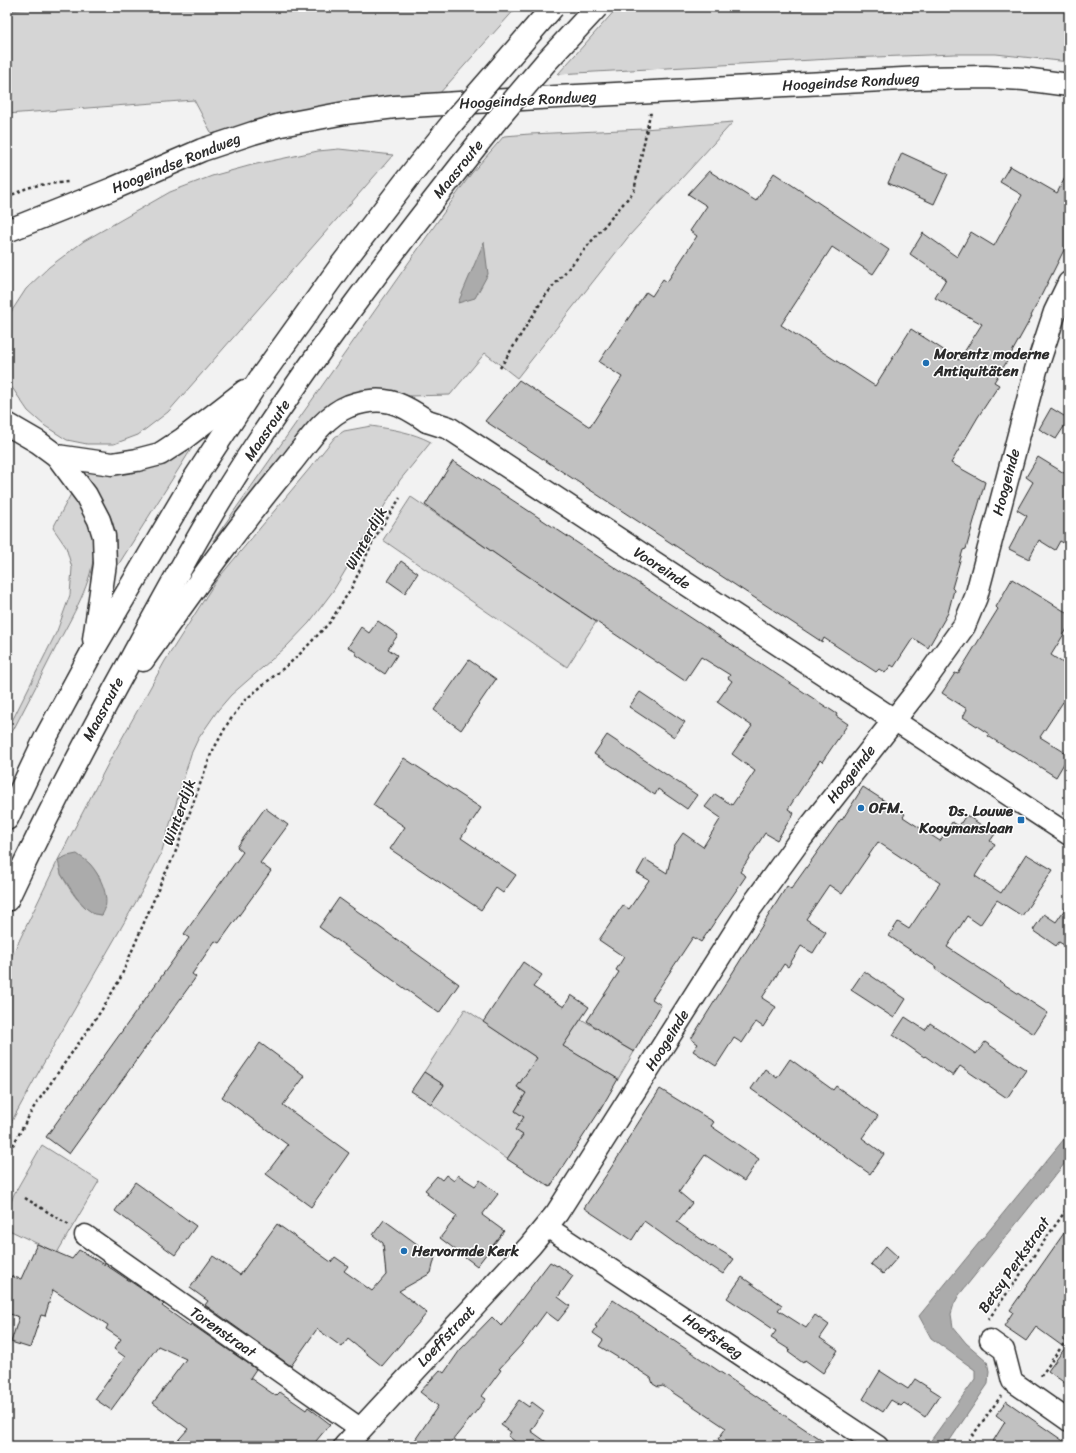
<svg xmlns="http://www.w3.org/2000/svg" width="1076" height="1453" viewBox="0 0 1076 1453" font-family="Sriracha,sans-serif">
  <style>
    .green { fill: #d5d5d5; stroke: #808080; fill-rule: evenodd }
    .water { fill: #ababab; stroke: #787878 }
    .building { fill: #c1c1c1; stroke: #2b2b2b }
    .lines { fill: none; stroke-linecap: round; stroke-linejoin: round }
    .minor-casing { stroke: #2b2b2b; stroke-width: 23 }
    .major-casing { stroke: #2b2b2b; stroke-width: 25 }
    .highway-casing { stroke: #2b2b2b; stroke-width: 25 }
    .path { stroke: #2b2b2b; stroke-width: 2.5; stroke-dasharray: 3 3; stroke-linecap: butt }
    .minor { stroke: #fff; stroke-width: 20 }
    .major { stroke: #fff; stroke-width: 22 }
    .highway { stroke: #fff; stroke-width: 22 }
    .highway-bridge-casing { stroke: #2b2b2b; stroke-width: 25; stroke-linecap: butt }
    .highway-bridge { stroke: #fff; stroke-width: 22 }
    .poi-dot { fill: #1f6fb2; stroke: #fff; stroke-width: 1.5 }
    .labels { text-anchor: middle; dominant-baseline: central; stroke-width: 3; stroke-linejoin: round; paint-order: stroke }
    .street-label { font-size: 15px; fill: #2b2b2b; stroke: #fff }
    .poi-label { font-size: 15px; font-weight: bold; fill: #2b2b2b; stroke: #fff; text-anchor: start }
  </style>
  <rect width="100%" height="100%" fill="#f2f2f2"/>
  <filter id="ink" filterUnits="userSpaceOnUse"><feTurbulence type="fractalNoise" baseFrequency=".025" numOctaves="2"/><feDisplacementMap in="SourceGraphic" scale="8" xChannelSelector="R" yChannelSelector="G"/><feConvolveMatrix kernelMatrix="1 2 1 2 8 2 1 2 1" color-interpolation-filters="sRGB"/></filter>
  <g filter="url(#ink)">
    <g class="green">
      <polygon points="44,7 517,7 438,95 274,117 212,134 194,100 7,114 7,11"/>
      <polygon points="618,7 1069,7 1069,62 996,54 955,54 849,58 558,74"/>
      <polygon points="733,122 629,236 517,378 485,353 450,395 409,396 402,394 366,392 349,394 334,403 309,423 213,541 454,198 471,174 504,136 530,134 644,129"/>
      <polygon points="339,149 393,155 168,412 138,435 114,444 87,444 67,440 45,426 28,411 11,386 7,374 7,323 11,312 26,289 49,267 84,241 170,192 212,176 252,165 318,151"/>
      <path d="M371,426c20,3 41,6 60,16l-31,38 -67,111 -24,32 -23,24 -55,48 -13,15 -20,29 -7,15 -30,100 -16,32 -103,180 -28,51 -7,16v-167l51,-106 53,-102 54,-97 51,-80 94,-113 25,-31 9,-6zM89,863l11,15 2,37c-20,-3 -32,-25 -41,-41z"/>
      <path d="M195,443l-80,127c2,-21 3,-43 -9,-62 -5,-10 -14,-19 -20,-28l4,-11z"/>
      <path d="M72,492c10,17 22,34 22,56 0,33 -23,70 -38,99 -16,32 -33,64 -49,95v-11l50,-100 13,-36 2,-27 -6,-21 -13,-19z"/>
      <polygon points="411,497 596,622 567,667 383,540"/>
      <polygon points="465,1009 549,1066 581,1019 603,1032 603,1033 612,1038 611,1039 634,1052 618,1079 569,1050 606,1100 599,1112 531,1067 517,1087 539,1103 527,1104 521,1101 515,1111 524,1117 524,1135 550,1156 521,1137 507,1159 431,1104 444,1085 424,1072"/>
      <polygon points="42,1145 99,1181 57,1253 7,1229 7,1213 14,1194"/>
    </g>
    <g class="water">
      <polygon points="484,242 488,274 475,298 458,303"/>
      <path d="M77,854c4,3 9,6 13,10 11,12 22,37 12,51l-8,-1 -8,-6 -10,-11 -15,-23 -3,-14 9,-4z"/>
      <polygon points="1069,1133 1069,1158 959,1295 954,1304 951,1314 953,1327 966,1343 987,1361 989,1371 988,1384 946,1446 934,1446 929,1443 975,1379 975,1370 931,1338 919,1316"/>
    </g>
    <g class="building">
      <polygon points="902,153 948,174 934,204 888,183"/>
      <polygon points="1010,166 1057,193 1069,170 1069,240 1031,316 1032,316 1006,363 994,382 999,385 978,417 951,463 985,482 966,549 963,550 952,588 954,590 948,613 928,648 913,638 894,667 891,665 885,673 879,669 876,672 824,638 822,642 485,421 519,380 590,427 622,377 599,362 646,292 652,296 663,279 667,282 697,236 690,231 707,206 688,194 709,171 756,201 774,173 889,250 873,274 832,247 781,325 875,386 911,329 959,360 982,324 935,298 946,279 910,254 923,233 957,257 971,232 994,246 1022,195 1000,182"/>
      <polygon points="1051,408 1069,419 1056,439 1039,429"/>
      <polygon points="1038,457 1069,476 1069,546 1060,541 1055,550 1039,540 1029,559 1009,549 1027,516 1017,510 1033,482 1026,477"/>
      <polygon points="453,461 837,714 836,716 848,724 822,762 820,760 788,809 794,813 777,840 765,833 740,872 746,876 701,942 693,937 652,999 661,1005 634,1052 615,1041 587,1021 619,972 616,970 624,957 599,940 623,905 629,909 649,880 637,873 645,859 667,873 674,846 683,833 703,847 721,818 705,807 715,794 732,805 755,771 732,754 752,726 717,702 732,681 728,678 730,675 701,657 685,681 507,562 425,505"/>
      <polygon points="401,561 418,573 405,593 388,581"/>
      <polygon points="1012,579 1069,614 1069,626 1051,655 1069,667 1069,707 1063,702 1040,737 1069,755 1056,777 1013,750 1012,751 988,736 989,734 963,717 967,709 942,693 955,673 958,674 998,609 996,607"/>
      <polygon points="378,621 398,635 388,649 397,655 385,674 355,654 357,653 348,647 361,627 369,633"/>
      <polygon points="469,660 496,679 461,730 434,710"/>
      <polygon points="640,692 685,722 674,737 629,707"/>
      <polygon points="607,735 697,795 687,809 658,789 655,795 594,754"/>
      <polygon points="404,758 481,808 461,838 516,875 503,893 496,888 481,910 390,849 405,827 373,805"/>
      <polygon points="863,787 905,814 903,817 940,841 952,822 959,826 966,815 995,834 990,841 995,844 975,876 1001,893 1026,854 1053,870 1022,916 997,900 980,925 967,916 947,947 1048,1013 1034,1034 935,969 936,967 889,936 898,922 909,929 940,883 878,842 842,894 829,885 806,919 826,932 813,953 801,946 788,967 784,964 762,998 776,1007 763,1027 756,1022 742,1043 734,1038 716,1066 693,1051 698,1044 691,1039 787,886 791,889 841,819 842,820"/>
      <polygon points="265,808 288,825 260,863 271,871 219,943 215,941 192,974 196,977 69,1154 46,1137 189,938 184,934 243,852 237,847"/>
      <polygon points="339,898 459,984 439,1013 319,927"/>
      <polygon points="1069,903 1069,948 1059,942 1056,946 1033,930 1044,914 1056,922"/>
      <polygon points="523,962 542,975 533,987 564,1007 571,995 589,1007 563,1046 618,1079 599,1112 550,1187 507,1159 523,1135 515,1130 524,1117 515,1111 526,1093 517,1087 537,1058 483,1022"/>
      <polygon points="864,971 906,999 894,1018 851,990"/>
      <polygon points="905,1017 925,1030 930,1023 976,1054 985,1042 1026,1070 1007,1098 960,1066 953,1076 925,1056 924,1057 893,1035"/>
      <polygon points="260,1043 305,1076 283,1105 349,1153 311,1207 266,1174 288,1145 222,1097"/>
      <polygon points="790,1059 833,1090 836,1086 878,1116 862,1138 884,1154 870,1174 751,1089 765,1069 777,1078"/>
      <polygon points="424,1072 444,1085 431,1104 411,1091"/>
      <polygon points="660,1089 714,1122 711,1126 759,1159 744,1181 705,1155 679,1192 692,1203 677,1222 712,1247 713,1246 734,1259 723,1274 711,1266 710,1267 677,1243 676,1244 644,1221 632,1240 584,1208 607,1174 627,1143 626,1142"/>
      <polygon points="446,1175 454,1181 458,1175 475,1186 480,1180 498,1194 482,1215 504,1231 477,1266 440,1238 457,1216 427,1194 428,1192 425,1190 437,1176 442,1180"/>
      <polygon points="135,1182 196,1226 175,1255 115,1211"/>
      <polygon points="384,1220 435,1257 431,1273 399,1291 427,1313 382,1366 348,1339 342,1347 317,1329 291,1366 205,1305 208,1301 190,1288 213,1256 240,1275 277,1224 331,1262 335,1257 348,1266 344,1271 372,1291 386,1275 383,1243 373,1235"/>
      <polygon points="1069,1226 1069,1386 1048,1371 1065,1348 1036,1327 1026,1341 1004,1326 1013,1312 1010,1310"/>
      <polygon points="37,1244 72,1259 79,1250 112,1269 164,1304 162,1306 190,1326 191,1324 256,1369 250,1378 276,1396 280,1392 306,1410 308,1407 330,1424 312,1446 173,1446 188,1429 153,1403 186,1359 158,1346 111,1410 95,1399 125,1357 114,1349 121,1339 106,1329 108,1325 53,1290 45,1316 41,1315 30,1348 11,1342 19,1317 7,1313 7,1286 10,1276 21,1279"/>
      <polygon points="886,1246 898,1257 883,1274 871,1264"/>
      <polygon points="550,1262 557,1266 558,1265 573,1276 558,1297 570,1306 558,1321 546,1312 523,1343 499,1369 501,1370 482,1396 486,1399 448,1446 411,1446 438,1406 420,1392 440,1370 444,1373 460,1350 492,1317 501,1326"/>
      <polygon points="742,1277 782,1305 778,1310 806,1328 815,1315 829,1325 820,1338 838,1350 823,1373 805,1360 803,1363 788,1352 790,1350 771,1338 776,1331 727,1298"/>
      <polygon points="613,1300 701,1359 830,1446 729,1446 718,1439 726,1428 663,1386 658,1387 653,1384 651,1378 622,1359 622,1360 599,1346 603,1340 593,1333 597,1327 595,1326"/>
      <polygon points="880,1371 908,1389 915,1379 940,1395 925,1417 904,1403 901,1406 891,1400 883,1412 863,1399"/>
      <polygon points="519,1400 529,1407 532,1402 544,1411 531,1431 552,1446 521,1446 508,1436 511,1432 501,1425"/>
      <polygon points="1006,1401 1069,1445 1069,1446 990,1446 1005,1422 996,1415"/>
    </g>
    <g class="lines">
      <defs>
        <g id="minor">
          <polyline points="894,720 1069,835"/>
          <polyline points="547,1227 878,1446"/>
          <polyline points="85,1235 361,1429"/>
          <polyline points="990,1340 1004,1350 1012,1381 1069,1421"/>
        </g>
        <g id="major">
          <polyline points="7,231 112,189 202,150 253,133 281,125 345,113 395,107 538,98 922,78 986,77 1024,79 1069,85"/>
          <polyline points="427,421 449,428 894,720"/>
          <polyline points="345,1446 530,1246 557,1213 749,910 799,841 921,686 964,626 976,597 1036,370 1055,312 1069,283"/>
        </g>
        <g id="highway">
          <polyline points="7,424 38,442 57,456 86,495 99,520 104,536 105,564 94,639"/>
          <polyline points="57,456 112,464 137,460 160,454 183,439 245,391"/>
          <path d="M143,660c48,-67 95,-134 148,-197 16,-20 33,-47 58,-57 33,-12 51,-4 78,15"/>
          <polyline points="7,819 46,737 92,652 194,479 259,380 342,264 408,178 453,122"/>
          <path d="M7,900c39,-83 81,-163 125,-243 29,-53 57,-106 89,-158 82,-132 178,-256 275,-378"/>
        </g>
      </defs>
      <use href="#minor" class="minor-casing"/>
      <use href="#major" class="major-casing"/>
      <use href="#highway" class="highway-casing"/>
      <g class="path">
        <polyline points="7,197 27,188 39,185 68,182"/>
        <polyline points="500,368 545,296 634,191 650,114 653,114"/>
        <polyline points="7,1156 34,1107 101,1011 120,979 163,878 174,856 211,754 228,723 245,700 297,657 330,622 352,587 374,539 400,498"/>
        <polyline points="25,1198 69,1225"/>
        <polyline points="988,1320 1069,1206"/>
        <polyline points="1041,1376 1069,1336"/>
        <polyline points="965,1446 1001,1396"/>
      </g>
      <use href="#minor" class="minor"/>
      <use href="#major" class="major"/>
      <use href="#highway" class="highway"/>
      <defs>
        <g id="highway-bridge">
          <polyline points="496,121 546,62 597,7"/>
          <polyline points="453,122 553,7"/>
        </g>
      </defs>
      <use href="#highway-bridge" class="highway-bridge-casing"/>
      <use href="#highway-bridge" class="highway-bridge"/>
    </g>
  </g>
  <g class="poi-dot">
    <circle cx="926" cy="363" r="4"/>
    <circle cx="861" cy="808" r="4"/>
    <rect x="1017" y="816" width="8" height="8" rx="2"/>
    <circle cx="404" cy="1251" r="4"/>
  </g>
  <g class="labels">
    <g class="street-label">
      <text transform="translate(851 82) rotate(-3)">Hoogeindse Rondweg</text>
      <text transform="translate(528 100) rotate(-3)">Hoogeindse Rondweg</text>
      <text transform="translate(176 163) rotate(-22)">Hoogeindse Rondweg</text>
      <text transform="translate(458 169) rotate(-51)">Maasroute</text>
      <text transform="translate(267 430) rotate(-56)">Maasroute</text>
      <text transform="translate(1006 482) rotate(-75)">Hoogeinde</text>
      <text transform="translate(366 538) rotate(-61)">Winterdijk</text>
      <text transform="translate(662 568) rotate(33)">Vooreinde</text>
      <text transform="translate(103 709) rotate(-62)">Maasroute</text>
      <text transform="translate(851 774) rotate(-52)">Hoogeinde</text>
      <text transform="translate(179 812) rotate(-70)">Winterdijk</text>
      <text transform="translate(667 1040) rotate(-58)">Hoogeinde</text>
      <text transform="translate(1014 1265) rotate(-55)">Betsy Perkstraat</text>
      <text transform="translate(223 1332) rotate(35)">Torenstraat</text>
      <text transform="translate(446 1336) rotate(-47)">Loeffstraat</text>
      <text transform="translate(713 1336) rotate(34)">Hoefsteeg</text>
    </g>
    <g class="poi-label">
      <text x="934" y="354">Morentz moderne<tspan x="934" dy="17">Antiquitäten</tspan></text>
      <text x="869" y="808">OFM.</text>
      <text x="1013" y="811" text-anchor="end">Ds. Louwe<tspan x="1013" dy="17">Kooymanslaan</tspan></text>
      <text x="412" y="1251">Hervormde Kerk</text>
    </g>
  </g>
  <rect width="1076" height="1453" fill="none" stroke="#fff" stroke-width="24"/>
  <rect x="12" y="12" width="1052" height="1429" fill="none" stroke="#2b2b2b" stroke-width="1.5" filter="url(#ink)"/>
</svg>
